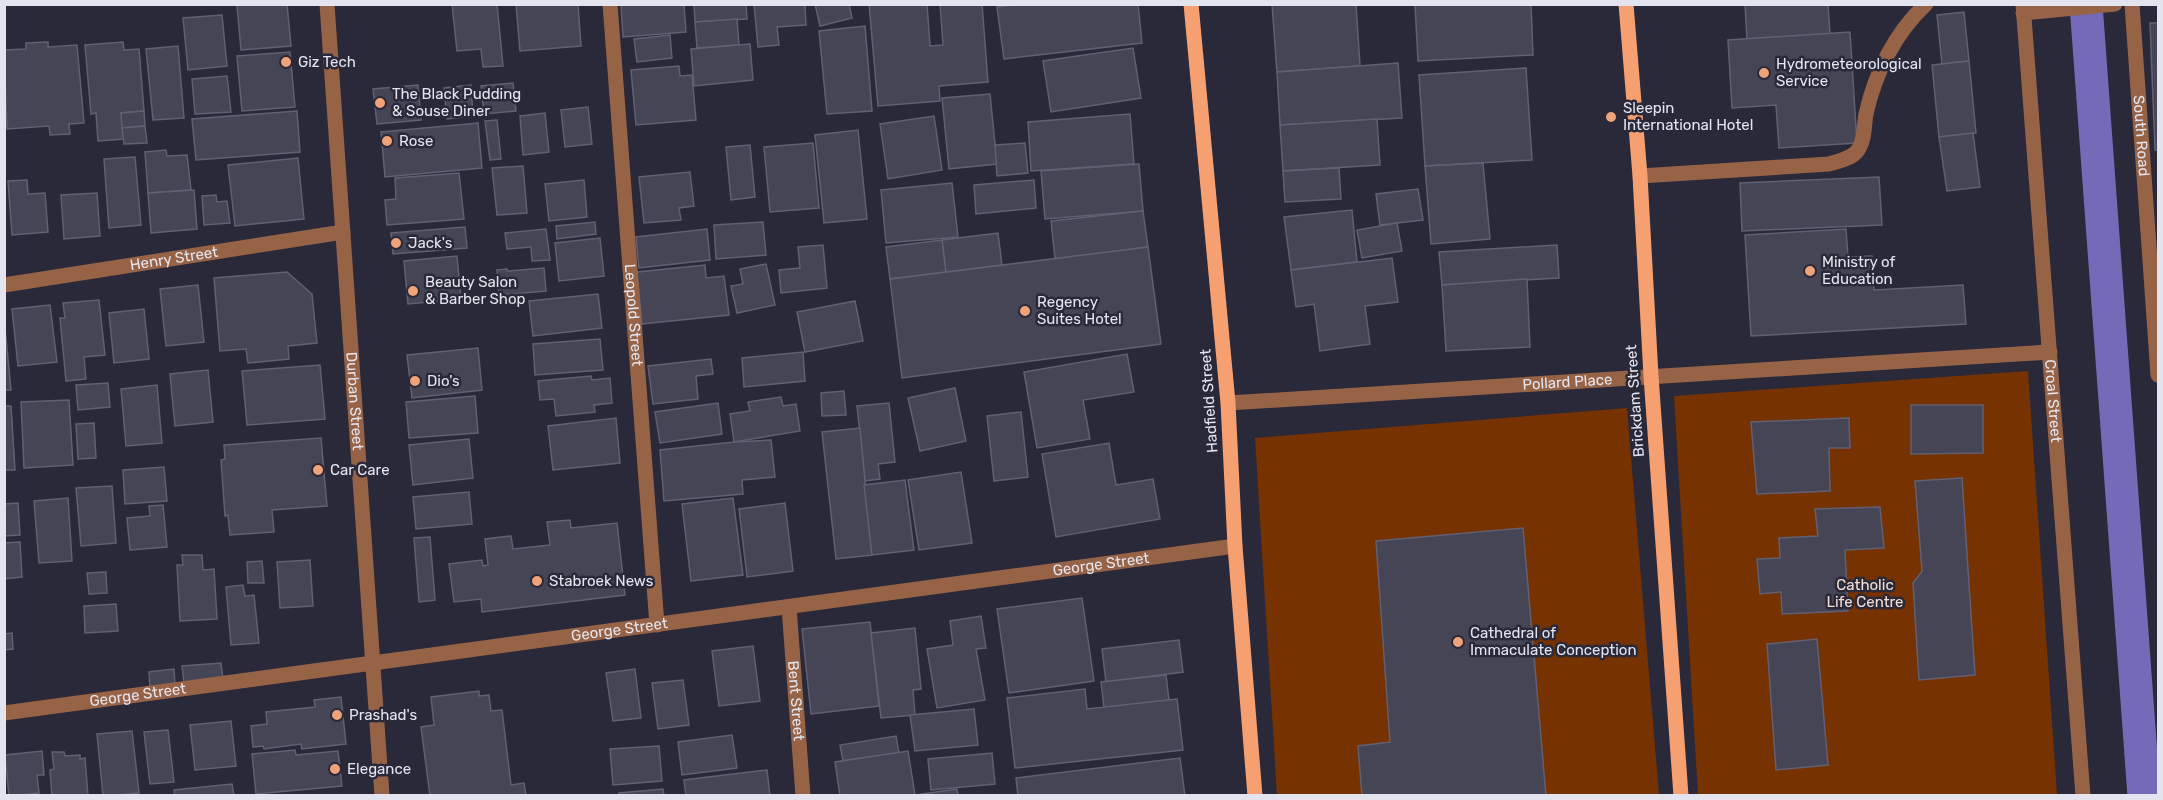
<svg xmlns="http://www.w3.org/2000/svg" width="2163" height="800" viewBox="0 0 2163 800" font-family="Rubik,sans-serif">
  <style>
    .green { fill: #763200 }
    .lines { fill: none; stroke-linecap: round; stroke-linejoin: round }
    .canal { stroke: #746ab8; stroke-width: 33 }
    .building { fill: #464556; stroke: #616072; stroke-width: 1.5 }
    .minor { stroke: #976347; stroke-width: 15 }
    .major { stroke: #f69f70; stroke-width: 15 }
    .poi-dot { fill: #f0a279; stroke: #2a2939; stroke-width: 2 }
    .labels { text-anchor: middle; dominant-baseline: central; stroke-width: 5; stroke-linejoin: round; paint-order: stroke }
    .poi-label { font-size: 15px; fill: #e4e4ee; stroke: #2a2939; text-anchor: start }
    .street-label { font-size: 15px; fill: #e4e4ee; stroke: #2a2939 }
    .park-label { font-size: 15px; fill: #f5dfd3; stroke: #2a2939 }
  </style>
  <rect width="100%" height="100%" fill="#2a2939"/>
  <g class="green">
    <polygon points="2028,371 2057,795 1698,795 1674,396"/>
    <polygon points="1627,408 1659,795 1546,795 1523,528 1376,541 1390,742 1358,747 1362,795 1277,795 1255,438"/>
  </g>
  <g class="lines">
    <polyline class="canal" points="2086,4 2144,796"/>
  </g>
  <g class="building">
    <polygon points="287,4 291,46 241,50 237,5"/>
    <polygon points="452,4 497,4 503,66 483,67 481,49 457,51"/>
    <polygon points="516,4 578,4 581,46 520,51"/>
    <polygon points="621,4 684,4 686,32 623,37"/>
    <polygon points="694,4 746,4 747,19 695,22"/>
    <polygon points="754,4 805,4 806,25 777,27 779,45 758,47"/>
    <polygon points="815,4 849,4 852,18 820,26"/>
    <polygon points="869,4 927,4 930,46 943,45 940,4 982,4 988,82 939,86 940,101 878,106"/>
    <polygon points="1020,4 1138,4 1142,43 1004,59 997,7"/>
    <polygon points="1272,4 1356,4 1360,66 1277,72"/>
    <polygon points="1415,4 1531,4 1533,55 1418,61"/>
    <polygon points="1745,4 1828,4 1830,34 1747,40"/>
    <polygon points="1964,12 1969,61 1942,64 1937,15"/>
    <polygon points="222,15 227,66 188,70 183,18"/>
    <polygon points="737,19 739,45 697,48 695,22"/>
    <polygon points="2150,23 2158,23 2158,150 2155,150"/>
    <polygon points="865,26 872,111 827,114 819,31"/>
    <polygon points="1850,32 1857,143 1779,148 1776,105 1732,108 1728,40"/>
    <polygon points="670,35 672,58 637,62 634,39"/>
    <polygon points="48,42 48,47 77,45 84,123 69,124 70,134 50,135 49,126 7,129 4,50 26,49 26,43"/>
    <polygon points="123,42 124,50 139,49 144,111 121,113 124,139 98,141 96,113 91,114 85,45"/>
    <polygon points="750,44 753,80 694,86 691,49"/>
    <polygon points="178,46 184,118 153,120 146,49"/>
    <polygon points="1133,48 1141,98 1051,112 1043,61"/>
    <polygon points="290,52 295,107 242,111 237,56"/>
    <polygon points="1969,61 1976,133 1939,137 1932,65"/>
    <polygon points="1398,63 1402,118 1280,125 1277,72"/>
    <polygon points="679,66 680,76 692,75 696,120 636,125 631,70"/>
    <polygon points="1526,68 1532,160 1425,166 1419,75"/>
    <polygon points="227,76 231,112 195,114 192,79"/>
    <polygon points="513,83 516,111 484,114 481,86"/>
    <polygon points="418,85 421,120 377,124 373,89"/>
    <polygon points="471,85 473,116 447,119 444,88"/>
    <polygon points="990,94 997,164 949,169 942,98"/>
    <polygon points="588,107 592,144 565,147 561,110"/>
    <polygon points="144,111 145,126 122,128 121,113"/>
    <polygon points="297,111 300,152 196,160 192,119"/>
    <polygon points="545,113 549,152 523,155 520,116"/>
    <polygon points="1130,114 1134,164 1031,171 1028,122"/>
    <polygon points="934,116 942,170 888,179 880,124"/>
    <polygon points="1377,119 1380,165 1283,171 1280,125"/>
    <polygon points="497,120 501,159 490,160 485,121"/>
    <polygon points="478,123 482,168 385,177 381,132"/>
    <polygon points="145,126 147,143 124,144 122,128"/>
    <polygon points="858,130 867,219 824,223 815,135"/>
    <polygon points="1973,133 1980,187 1947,191 1939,137"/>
    <polygon points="813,143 819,208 770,212 764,147"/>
    <polygon points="1025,143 1028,173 997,176 995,145"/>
    <polygon points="750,145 755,197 731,200 726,147"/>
    <polygon points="166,150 167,156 187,155 191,190 148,193 145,152"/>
    <polygon points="135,157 141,225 109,228 104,159"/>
    <polygon points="298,158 304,219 235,226 228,165"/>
    <polygon points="1483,163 1490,239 1431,244 1425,166"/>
    <polygon points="1139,164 1143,211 1045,219 1041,171"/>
    <polygon points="523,166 527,213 497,215 492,168"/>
    <polygon points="1339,168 1341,199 1285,202 1283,171"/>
    <polygon points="690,172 694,206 679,208 681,220 644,223 639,177"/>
    <polygon points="459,173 464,219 387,225 385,200 396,199 395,178"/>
    <polygon points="1879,177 1882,225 1742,231 1740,183"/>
    <polygon points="27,180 28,194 45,193 48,232 12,235 8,181"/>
    <polygon points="584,180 587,217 549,221 545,184"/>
    <polygon points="1034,180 1036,208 976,214 974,185"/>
    <polygon points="952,183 958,237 886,243 881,190"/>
    <polygon points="1418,189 1423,220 1380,225 1376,194"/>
    <polygon points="194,190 197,229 151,233 148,193"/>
    <polygon points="97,193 100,236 64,239 61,195"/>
    <polygon points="216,195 217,202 227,201 230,223 204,225 202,196"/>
    <polygon points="1352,210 1357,262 1291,270 1284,217"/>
    <polygon points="1143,211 1148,247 1055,259 1051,221"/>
    <polygon points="595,222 596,234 557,239 556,226"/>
    <polygon points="763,222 766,255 716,259 714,225"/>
    <polygon points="1397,223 1402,251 1362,258 1357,230"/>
    <polygon points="465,227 467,248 393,254 391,233"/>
    <polygon points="546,229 550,260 532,261 531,247 507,249 505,233"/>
    <polygon points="707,229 710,260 639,268 636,237"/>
    <polygon points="1846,229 1848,257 1872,256 1874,290 1963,285 1966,324 1751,336 1745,235"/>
    <polygon points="998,233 1002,265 946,273 942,240"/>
    <polygon points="600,238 604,276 559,281 555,243"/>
    <polygon points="942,240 946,273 890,279 886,247"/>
    <polygon points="823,245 827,288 781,293 779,270 800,268 798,247"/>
    <polygon points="1557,245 1559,278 1442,285 1439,252"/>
    <polygon points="1148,247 1161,344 902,378 890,279"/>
    <polygon points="457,256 461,299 408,304 404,261"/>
    <polygon points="1392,258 1398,302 1365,306 1370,344 1320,351 1314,304 1296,307 1291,270"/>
    <polygon points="766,264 775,305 737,313 731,286 743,284 740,269"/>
    <polygon points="705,265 706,278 724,276 729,315 642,324 637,272"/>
    <polygon points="544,268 546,291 499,295 497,270 507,269 507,271"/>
    <polygon points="287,272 312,294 317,343 288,346 289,359 248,363 246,349 220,351 214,278"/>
    <polygon points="1527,279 1530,347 1446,351 1442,285"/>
    <polygon points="198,285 204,342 166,346 160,289"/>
    <polygon points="598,294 602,328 533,336 529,301"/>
    <polygon points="99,300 105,355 84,357 86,379 66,381 60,318 65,318 63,303"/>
    <polygon points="855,301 863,341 805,352 797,312"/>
    <polygon points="50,305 57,362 18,366 12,309"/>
    <polygon points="144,309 149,359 114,363 109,313"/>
    <polygon points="4,318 11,390 4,390"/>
    <polygon points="600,339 603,370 535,375 533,344"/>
    <polygon points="478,348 482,390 412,398 407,355"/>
    <polygon points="803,352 805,381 744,387 742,358"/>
    <polygon points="1127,354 1134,392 1083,400 1090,439 1037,448 1024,372"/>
    <polygon points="711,359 713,374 696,376 698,399 653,404 648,366"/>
    <polygon points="320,365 325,419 247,425 242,371"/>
    <polygon points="208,370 213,422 175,426 170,374"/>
    <polygon points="591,376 592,380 610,378 612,403 594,405 595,412 556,416 554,399 540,400 538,381"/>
    <polygon points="108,383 110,407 78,410 76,385"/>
    <polygon points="157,385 162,443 126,446 121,389"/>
    <polygon points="955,388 966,441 920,451 908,398"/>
    <polygon points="844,391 846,415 822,416 821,393"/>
    <polygon points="475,396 478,433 409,438 406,402"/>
    <polygon points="781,397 783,406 796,404 800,431 734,442 730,414 750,411 748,402"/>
    <polygon points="69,400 73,465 24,468 21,402"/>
    <polygon points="718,403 722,434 660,443 655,412"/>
    <polygon points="889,403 895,462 878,464 880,479 865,481 857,406"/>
    <polygon points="1911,405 1983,405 1983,453 1911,454"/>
    <polygon points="4,406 11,406 15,470 4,470"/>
    <polygon points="1021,412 1028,477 994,481 987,416"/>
    <polygon points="616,418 620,463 553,470 548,426"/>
    <polygon points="1849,418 1850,448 1829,448 1830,491 1757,494 1751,422"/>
    <polygon points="94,423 96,458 78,459 76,424"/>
    <polygon points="860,428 872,555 836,559 822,432"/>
    <polygon points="321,438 327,506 272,510 274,532 230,535 228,515 225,516 221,460 225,459 224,445"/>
    <polygon points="469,439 473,478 413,485 409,445"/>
    <polygon points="771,440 775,477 742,480 743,494 664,501 660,450 734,442"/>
    <polygon points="1109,443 1116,485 1153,479 1160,519 1056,537 1042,454"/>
    <polygon points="164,467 167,501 125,504 123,470"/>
    <polygon points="961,472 972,543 919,550 908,480"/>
    <polygon points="1962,478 1975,675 1919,680 1913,583 1922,571 1915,481"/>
    <polygon points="905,480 914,550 872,555 864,485"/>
    <polygon points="112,486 116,543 81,546 76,488"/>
    <polygon points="469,492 472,524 416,529 413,497"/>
    <polygon points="68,498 72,561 39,563 34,501"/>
    <polygon points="733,498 743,575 691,581 682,504"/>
    <polygon points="18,503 20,535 4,536 4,504"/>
    <polygon points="785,503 793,571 747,577 739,509"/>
    <polygon points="163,505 167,547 130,550 127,518 150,516 149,506"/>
    <polygon points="1880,507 1884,548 1845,550 1848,611 1782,614 1781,592 1760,594 1757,559 1780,558 1779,538 1818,536 1815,509"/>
    <polygon points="570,520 571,528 617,523 625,595 482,612 481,599 454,602 449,564 482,560 483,566 488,565 485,539 511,536 513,549 550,545 547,522"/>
    <polygon points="1523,528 1546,796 1362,796 1358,746 1390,742 1376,541"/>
    <polygon points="430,537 435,600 419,602 414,538"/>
    <polygon points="20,542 22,577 4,579 4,543"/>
    <polygon points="182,555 202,555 203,570 214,569 217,619 180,621 177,565 183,565"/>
    <polygon points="310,560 313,606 280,608 277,562"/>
    <polygon points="262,561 264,583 248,583 247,562"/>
    <polygon points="106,572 107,593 89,594 87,573"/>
    <polygon points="243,585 245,596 254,595 259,643 231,645 226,587"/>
    <polygon points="1082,598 1094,681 1009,693 997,609"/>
    <polygon points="116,604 118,631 85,633 84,606"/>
    <polygon points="981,616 986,648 976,649 985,700 937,708 927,649 953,645 950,621"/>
    <polygon points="870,622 879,706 811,714 802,629"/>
    <polygon points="915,628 921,689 913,690 915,715 881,718 871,633"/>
    <polygon points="12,633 13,649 4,650 4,634"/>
    <polygon points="1817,639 1828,765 1776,770 1767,644"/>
    <polygon points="1179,640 1183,672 1106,682 1102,649"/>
    <polygon points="753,646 760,701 719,706 712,651"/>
    <polygon points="221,663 223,679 184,683 182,666"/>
    <polygon points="174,669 175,686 150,688 149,672"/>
    <polygon points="635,669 641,718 613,721 606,673"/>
    <polygon points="1166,675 1169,700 1104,708 1101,682"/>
    <polygon points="683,680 689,725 658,729 652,683"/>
    <polygon points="1085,689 1087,709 1177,699 1183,750 1015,768 1007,698"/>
    <polygon points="479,691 479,696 489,695 491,711 502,710 511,785 524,783 526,796 430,796 421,727 434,725 431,697"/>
    <polygon points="341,697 346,744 302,749 301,744 264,749 263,746 253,747 251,726 267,724 266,712 315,707 314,700"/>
    <polygon points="974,709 978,745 915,751 910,715"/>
    <polygon points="231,721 236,766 195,770 190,725"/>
    <polygon points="168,730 174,782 150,784 144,732"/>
    <polygon points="132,731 139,793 103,796 97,734"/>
    <polygon points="732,735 737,768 682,775 678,742"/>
    <polygon points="896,736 899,753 843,761 840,745"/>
    <polygon points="659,746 662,781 613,785 610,749"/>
    <polygon points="295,750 296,755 338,751 342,786 256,794 252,754"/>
    <polygon points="42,751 44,775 37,775 39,793 9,796 5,755"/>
    <polygon points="908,751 915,795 840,796 835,762"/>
    <polygon points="52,752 64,752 65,756 80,755 80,759 85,758 88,796 52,796 50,770 54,769"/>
    <polygon points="992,753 995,784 931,790 928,759"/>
    <polygon points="1180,758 1185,796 1018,796 1016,778"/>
    <polygon points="767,770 770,796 686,796 684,780"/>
    <polygon points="232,784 234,796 175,796 174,790"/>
    <polygon points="663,789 664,796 619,796 619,793"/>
    <polygon points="957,789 958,796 911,796 915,795"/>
  </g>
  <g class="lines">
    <g class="minor">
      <path id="s1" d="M327,4l55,792"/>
      <path id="s2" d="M610,4l47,621"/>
      <path id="s3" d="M2023,4l60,792"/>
      <path id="s4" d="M2132,4l26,371"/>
      <polyline points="2023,13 2115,4"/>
      <path d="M1640,176l189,-12c9,-3 23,-5 29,-14 7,-10 6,-25 8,-36 9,-41 29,-81 60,-110"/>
      <path id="s5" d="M4,285l339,-53"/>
      <path id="s6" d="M1228,403l822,-51"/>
      <path id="s7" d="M789,607l14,189"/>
      <path id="s8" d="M4,713l1231,-167"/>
    </g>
    <g class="major">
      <polyline points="1191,4 1228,403 1235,546 1255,796"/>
      <polyline points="1626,4 1640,176 1651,376 1681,796"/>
    </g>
  </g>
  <g class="poi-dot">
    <circle cx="286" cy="62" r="6"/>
    <circle cx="1764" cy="73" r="6"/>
    <circle cx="380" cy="103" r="6"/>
    <circle cx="1611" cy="117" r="6"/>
    <circle cx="387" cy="141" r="6"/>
    <circle cx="396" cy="243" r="6"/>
    <circle cx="1810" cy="271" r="6"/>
    <circle cx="413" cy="291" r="6"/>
    <circle cx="1025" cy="311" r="6"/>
    <circle cx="415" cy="381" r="6"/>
    <circle cx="318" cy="470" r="6"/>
    <circle cx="537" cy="581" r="6"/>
    <circle cx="1458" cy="642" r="6"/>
    <circle cx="337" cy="715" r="6"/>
    <circle cx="335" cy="769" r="6"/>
  </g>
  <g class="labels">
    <g class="poi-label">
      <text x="298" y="62">Giz Tech</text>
      <text x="1776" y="64">Hydrometeorological<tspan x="1776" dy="17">Service</tspan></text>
      <text x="392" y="94">The Black Pudding<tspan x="392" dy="17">&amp; Souse Diner</tspan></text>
      <text x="1623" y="108">Sleepin<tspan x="1623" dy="17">International Hotel</tspan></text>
      <text x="399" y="141">Rose</text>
      <text x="408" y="243">Jack's</text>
      <text x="1822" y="262">Ministry of<tspan x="1822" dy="17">Education</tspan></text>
      <text x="425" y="282">Beauty Salon<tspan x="425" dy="17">&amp; Barber Shop</tspan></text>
      <text x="1037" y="302">Regency<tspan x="1037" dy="17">Suites Hotel</tspan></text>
      <text x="427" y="381">Dio's</text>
      <text x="330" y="470">Car Care</text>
      <text x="549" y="581">Stabroek News</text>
      <text x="1470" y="633">Cathedral of<tspan x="1470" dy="17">Immaculate Conception</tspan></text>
      <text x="349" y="715">Prashad's</text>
      <text x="347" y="769">Elegance</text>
    </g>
    <g class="street-label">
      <text stroke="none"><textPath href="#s4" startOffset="132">South Road</textPath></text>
      <text stroke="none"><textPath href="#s5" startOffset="172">Henry Street</textPath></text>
      <text stroke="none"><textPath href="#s2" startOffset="312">Leopold Street</textPath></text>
      <text stroke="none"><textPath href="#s6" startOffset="340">Pollard Place</textPath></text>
      <text stroke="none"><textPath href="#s1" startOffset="398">Durban Street</textPath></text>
      <text stroke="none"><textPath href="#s3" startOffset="398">Croal Street</textPath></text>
      <text transform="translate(1209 401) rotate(-94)">Hadfield Street</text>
      <text transform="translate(1635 401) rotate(-94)">Brickdam Street</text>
      <text stroke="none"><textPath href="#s8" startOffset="1107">George Street</textPath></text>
      <text stroke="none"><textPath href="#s8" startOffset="621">George Street</textPath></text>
      <text stroke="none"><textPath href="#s8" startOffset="135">George Street</textPath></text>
      <text stroke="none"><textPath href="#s7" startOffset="94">Bent Street</textPath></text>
    </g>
    <g class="park-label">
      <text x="1865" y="585">Catholic<tspan x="1865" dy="17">Life Centre</tspan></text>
    </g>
  </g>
  <rect width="2163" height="800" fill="none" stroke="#e4e4ee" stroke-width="12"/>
</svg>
